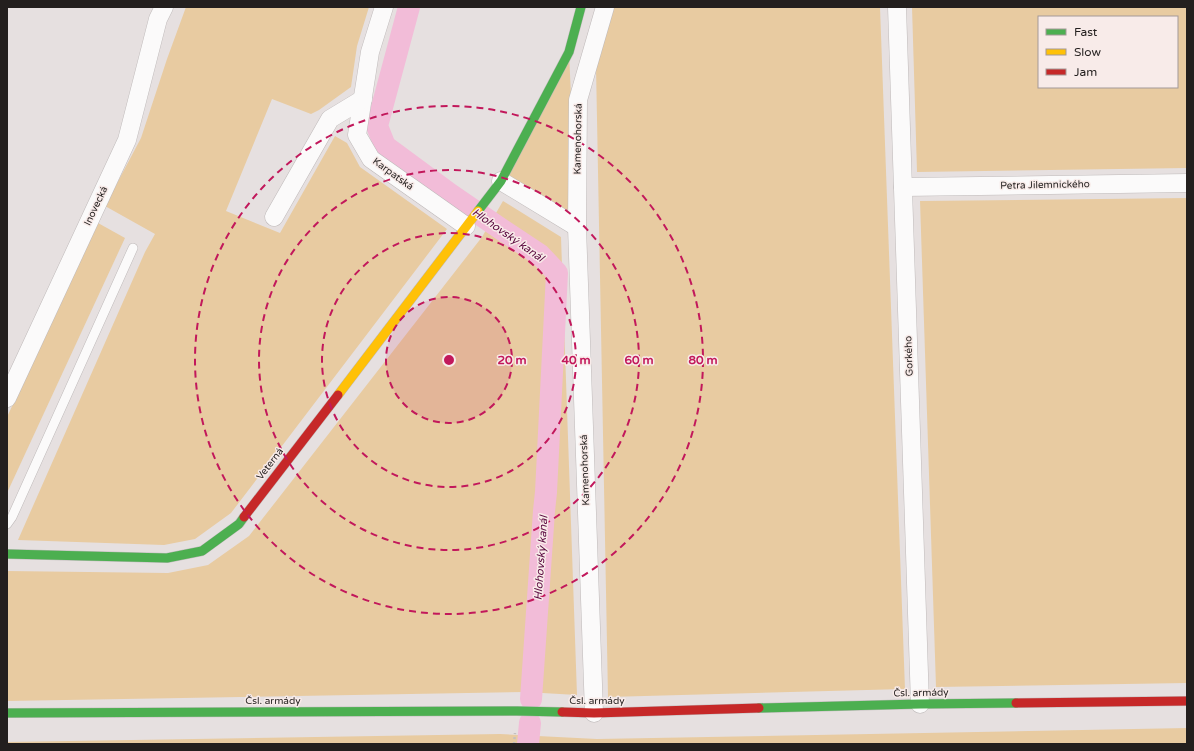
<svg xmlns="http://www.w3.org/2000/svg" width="1194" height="751" viewBox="0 0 1194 751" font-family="'Varela Round',sans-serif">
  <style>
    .green { fill: #e8cba1; fill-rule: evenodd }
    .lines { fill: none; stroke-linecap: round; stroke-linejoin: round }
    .canal { stroke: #f2bcd8; stroke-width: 22 }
    .lane-casing { stroke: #bfbaba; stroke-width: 10 }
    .street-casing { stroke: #bfbaba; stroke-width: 19 }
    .fast-casing { stroke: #bfbaba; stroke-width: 10 }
    .slow-casing { stroke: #bfbaba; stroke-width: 10 }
    .jam-casing { stroke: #bfbaba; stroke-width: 10 }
    .path { stroke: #c2bfbf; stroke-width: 2.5; stroke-dasharray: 2 3; stroke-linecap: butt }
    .lane { stroke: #fbfafa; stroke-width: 9 }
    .street { stroke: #fbfafa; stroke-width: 18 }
    .fast { stroke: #4caf50; stroke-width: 9 }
    .slow { stroke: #ffc107; stroke-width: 9 }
    .jam { stroke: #c62828; stroke-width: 9 }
    .ring { fill: none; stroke: #c2185b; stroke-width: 2; stroke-dasharray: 7 5 }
    .labels { text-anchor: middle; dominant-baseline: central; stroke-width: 3; stroke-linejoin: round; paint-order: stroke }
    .street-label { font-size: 10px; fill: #231f1e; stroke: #f8ebe9 }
    .water-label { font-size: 11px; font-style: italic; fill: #5a083f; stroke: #f8ebe9 }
    .centre { fill: #c2185b; stroke: #f8ebe9; stroke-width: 2 }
    .ring-label { font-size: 12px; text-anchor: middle; font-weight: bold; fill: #c2185b; stroke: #f8ebe9; stroke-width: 3; stroke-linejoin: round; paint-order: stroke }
  </style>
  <rect width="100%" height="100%" fill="#e6e0e0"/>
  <g class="green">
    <polygon points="186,7 369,7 357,46 351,87 319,110 311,114 272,99 226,211 280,233 335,136 347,143 360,167 447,229 231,513 195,539 164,545 18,540 145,252 155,234 105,206 141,138 167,59"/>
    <polygon points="613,7 880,7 905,689 608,697 596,67"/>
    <path d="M912,7h275v161l-270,4zM1039,17h138v70h-138z"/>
    <polygon points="569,52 577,227 501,181"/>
    <polygon points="1187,198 1187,683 936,687 920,201"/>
    <polygon points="503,201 561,237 577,695 525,692 7,701 7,571 168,573 208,565 249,536 482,237"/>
    <polygon points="98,223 125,238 7,493 7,417"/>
    <polygon points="1187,728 1187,744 7,744 7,742 500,734 597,739"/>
  </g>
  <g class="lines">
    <g class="canal">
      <polyline points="409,7 377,126 385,146 450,194 501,229 540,255 557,273 546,492 544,511 531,699"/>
      <polyline points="528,744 530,723"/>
    </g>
    <defs>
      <polyline id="lane" points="7,524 12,517 133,248"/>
      <g id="street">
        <polyline points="384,7 370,52 357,135 371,159 466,226"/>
        <polyline points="897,7 920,704"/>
        <polyline points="501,181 577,227"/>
        <polyline points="903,187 1187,183"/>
        <polyline points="274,217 330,119 363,99"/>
        <polyline points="7,398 127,140 158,19 164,7"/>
        <polyline points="594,713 577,227 578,100 605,7"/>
      </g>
      <g id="fast">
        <polyline points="478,211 501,181 569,52 581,7"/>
        <polyline points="7,554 167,558 202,551 239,524 244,517"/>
        <polyline points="759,708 920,704 1016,703"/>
        <polyline points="7,713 517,711 562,712"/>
      </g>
      <polyline id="slow" points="338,395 478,211"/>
      <g id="jam">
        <polyline points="244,517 338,395"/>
        <polyline points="1016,703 1187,701"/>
        <polyline points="562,712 594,713 759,708"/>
      </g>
    </defs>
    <use href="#lane" class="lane-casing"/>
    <use href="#street" class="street-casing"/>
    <use href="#fast" class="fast-casing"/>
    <use href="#slow" class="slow-casing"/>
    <use href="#jam" class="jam-casing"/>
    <polyline class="path" points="514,744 515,733"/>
    <use href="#lane" class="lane"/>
    <use href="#street" class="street"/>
    <use href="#fast" class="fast"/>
    <use href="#slow" class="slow"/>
    <use href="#jam" class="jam"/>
  </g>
  <circle cx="449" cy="360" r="63" fill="#c2185b" fill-opacity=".12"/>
  <g class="ring">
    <circle cx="449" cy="360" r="63"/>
    <circle cx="449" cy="360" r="127"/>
    <circle cx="449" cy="360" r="190"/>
    <circle cx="449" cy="360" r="254"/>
  </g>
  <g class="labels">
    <g class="street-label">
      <text transform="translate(578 139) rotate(-89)">Kamenohorská</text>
      <text transform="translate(393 174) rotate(36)">Karpatská</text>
      <text transform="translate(1045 185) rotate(-1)">Petra Jilemnického</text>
      <text transform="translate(96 206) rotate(-65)">Inovecká</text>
      <text transform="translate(909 356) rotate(-92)">Gorkého</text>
      <text transform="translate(270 464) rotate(-53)">Veterná</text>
      <text transform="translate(585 470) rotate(-92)">Kamenohorská</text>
      <text transform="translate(921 693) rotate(-1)">Čsl. armády</text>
      <text x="273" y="701">Čsl. armády</text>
      <text x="597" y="701">Čsl. armády</text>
    </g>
    <g class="water-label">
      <text transform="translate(508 235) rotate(35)">Hlohovský kanál</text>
      <text transform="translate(541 558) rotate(-86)">Hlohovský kanál</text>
    </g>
  </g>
  <circle cx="449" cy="360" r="6" class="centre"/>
  <g class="ring-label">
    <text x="512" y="364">20 m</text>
    <text x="576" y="364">40 m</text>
    <text x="639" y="364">60 m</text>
    <text x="703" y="364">80 m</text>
  </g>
  <rect width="1194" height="751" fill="none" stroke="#231f1e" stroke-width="16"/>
  <rect x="1038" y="16" width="140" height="72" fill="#f8ebe9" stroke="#a39998"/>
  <rect x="1046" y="29" width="20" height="6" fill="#4caf50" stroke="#a39998"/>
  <text x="1074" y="36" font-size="12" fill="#231f1e">Fast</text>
  <rect x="1046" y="49" width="20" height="6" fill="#ffc107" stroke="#a39998"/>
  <text x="1074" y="56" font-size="12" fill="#231f1e">Slow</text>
  <rect x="1046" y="69" width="20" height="6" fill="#c62828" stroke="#a39998"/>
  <text x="1074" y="76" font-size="12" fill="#231f1e">Jam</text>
</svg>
